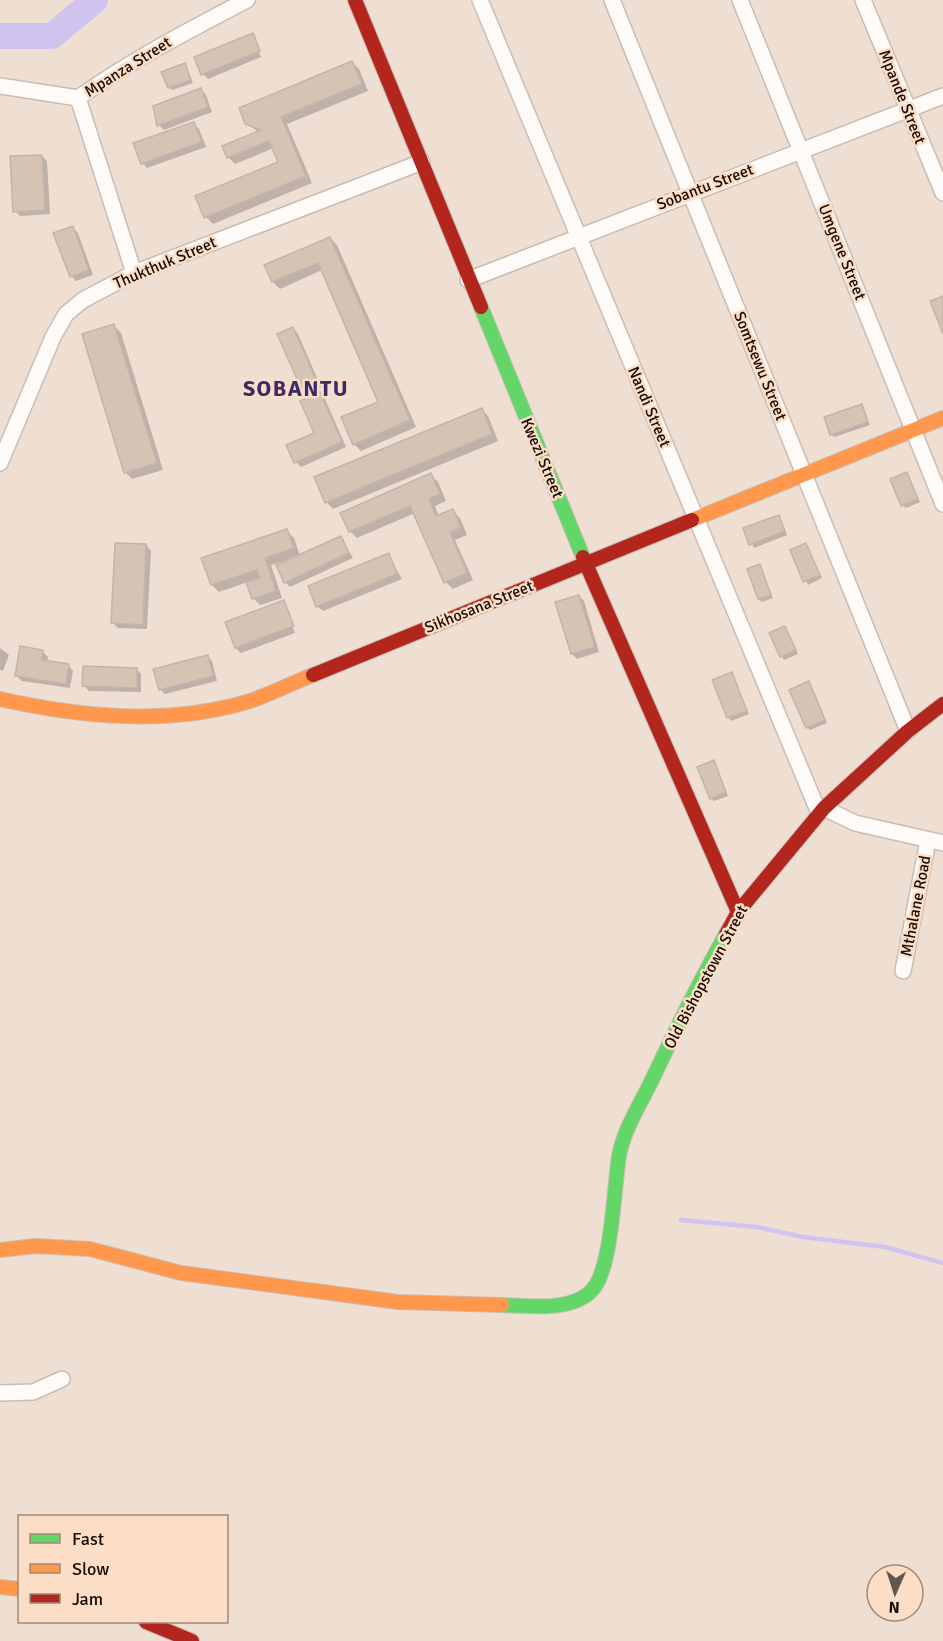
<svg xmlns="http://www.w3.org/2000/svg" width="943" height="1641" viewBox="0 0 943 1641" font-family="Signika,sans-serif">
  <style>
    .shadow { fill: #0003 }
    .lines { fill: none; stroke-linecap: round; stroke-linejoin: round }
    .stream { stroke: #d0c3ee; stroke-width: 4.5 }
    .river { stroke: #d0c3ee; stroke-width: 26 }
    .building { fill: #d6c3b4; stroke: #c2b5ac; stroke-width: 1.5 }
    .street-casing { stroke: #c9bdb3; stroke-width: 18 }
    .fast-casing { stroke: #c9bdb3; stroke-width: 16 }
    .slow-casing { stroke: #c9bdb3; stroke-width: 16 }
    .jam-casing { stroke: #c9bdb3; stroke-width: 16 }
    .street { stroke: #fdfaf8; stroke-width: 15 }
    .fast { stroke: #63d668; stroke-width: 14 }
    .slow { stroke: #ff974d; stroke-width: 14 }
    .jam { stroke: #b3261e; stroke-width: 14 }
    .labels { text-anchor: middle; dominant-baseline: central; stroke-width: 5; stroke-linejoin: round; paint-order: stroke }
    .street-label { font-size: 16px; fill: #150b04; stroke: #fcddc5 }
    .district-label { font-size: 22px; font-weight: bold; letter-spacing: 1.5px; fill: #3b2c68; stroke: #fcddc5 }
  </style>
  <rect width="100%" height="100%" fill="#efded2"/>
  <g class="shadow">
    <polygon points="253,35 257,39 254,39 261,57 208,79 203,74"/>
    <polygon points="352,62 359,69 368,91 287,124 312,183 213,224 206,217 280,163 274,148 235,164 228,157 259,133 247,123"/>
    <polygon points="185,65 193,83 172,90 169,87"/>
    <polygon points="201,90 206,95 212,112 164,130 159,125"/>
    <polygon points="194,124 199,129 206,147 147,168 142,163"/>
    <polygon points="42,156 47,161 50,214 20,216 15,211"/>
    <polygon points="73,228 78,233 93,275 76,281 71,276"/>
    <polygon points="330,238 337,245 416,427 361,451 354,444 380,403 322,270 280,289 273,282 266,266"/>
    <polygon points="114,326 121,333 163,470 132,479 125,472"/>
    <polygon points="293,329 298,334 321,387 307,393 302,387"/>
    <polygon points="320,394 325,399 346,447 301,467 296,462 316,433"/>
    <polygon points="861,406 870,425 834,437 831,434"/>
    <polygon points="481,409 488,416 498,441 333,509 326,502"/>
    <polygon points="906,473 920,502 906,508 902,505"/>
    <polygon points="431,475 438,482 446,501 435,506 439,517 453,511 460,518 467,535 455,540 473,580 453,589 446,582 415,513 357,538 350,531"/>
    <polygon points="778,516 787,535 754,548 745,529"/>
    <polygon points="287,531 294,538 300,556 340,537 353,558 290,587 285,582 283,561 271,565 282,598 260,605 253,598 248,582 219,592 212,585"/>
    <polygon points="146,545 151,551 147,629 118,628 113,623"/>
    <polygon points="806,545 822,578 808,585 792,551"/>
    <polygon points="388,555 402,579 323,611 317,606"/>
    <polygon points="760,566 773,598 762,602 759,599"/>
    <polygon points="579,596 584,601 599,652 577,659 572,654 557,603"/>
    <polygon points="283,602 287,606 284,606 295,633 241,653 236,648"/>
    <polygon points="785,627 798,654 784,660 771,634"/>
    <polygon points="0,648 9,655 3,671 0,670"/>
    <polygon points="43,652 48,657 47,662 68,665 73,671 70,688 22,681 17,676"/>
    <polygon points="207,656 212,661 217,681 165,694 160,689"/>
    <polygon points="136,669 141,674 141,692 89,691 84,686"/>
    <polygon points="732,674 749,714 731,721 728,717"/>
    <polygon points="809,683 827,723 810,730 807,727"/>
    <polygon points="713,762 728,796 714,801 711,798"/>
  </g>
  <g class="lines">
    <polyline class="stream" points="681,1220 757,1227 803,1237 885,1247 943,1263"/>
    <polyline class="river" points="0,36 52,36 95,0"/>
  </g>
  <g class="building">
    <polygon points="253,33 260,51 201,75 194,57"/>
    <polygon points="352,61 362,84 281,117 306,176 204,218 195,196 278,162 269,141 227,158 222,146 261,130 245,124 239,108"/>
    <polygon points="185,63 191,80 168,88 161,72"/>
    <polygon points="201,88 208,107 157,126 153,106"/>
    <polygon points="194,122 202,142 141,164 133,143"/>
    <polygon points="42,155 45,210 13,212 10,156"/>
    <polygon points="73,226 89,270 70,277 53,233"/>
    <polygon points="330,237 410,420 353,445 341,417 378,402 318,263 272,282 264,265"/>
    <polygon points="943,296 943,334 930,301"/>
    <polygon points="114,324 157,463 124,473 82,334"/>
    <polygon points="293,327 317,382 301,388 277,334"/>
    <polygon points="320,392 342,442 294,463 286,445 314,433 300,401"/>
    <polygon points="862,404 868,422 830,435 824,417"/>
    <polygon points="482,408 492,434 325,503 314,477"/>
    <polygon points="907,472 918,499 901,506 890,479"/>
    <polygon points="431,473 440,494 429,499 436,516 453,509 461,528 450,532 467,573 444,583 410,506 349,532 340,513"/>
    <polygon points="779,515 785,531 749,545 743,528"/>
    <polygon points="287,529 294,548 265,558 276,591 252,599 246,582 260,578 257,570 211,585 201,558"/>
    <polygon points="341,536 349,553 284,583 276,565"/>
    <polygon points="115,543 146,544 143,625 111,623"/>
    <polygon points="806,543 820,575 803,582 790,550"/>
    <polygon points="389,553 397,574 316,607 308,586"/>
    <polygon points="760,564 771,595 758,599 747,569"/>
    <polygon points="579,595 595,647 571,654 555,602"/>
    <polygon points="284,600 294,626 235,648 225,622"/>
    <polygon points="785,626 796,650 780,657 769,633"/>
    <polygon points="20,646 43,650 42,660 69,664 66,684 15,676"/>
    <polygon points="208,655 213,676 159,690 153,669"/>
    <polygon points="83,666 137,668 137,688 82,686"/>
    <polygon points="732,672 747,711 727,718 712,680"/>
    <polygon points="809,681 825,720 806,728 789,690"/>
    <polygon points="714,760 726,792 710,799 697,767"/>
  </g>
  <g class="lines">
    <defs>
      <g id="street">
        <polyline points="480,0 819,813"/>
        <polyline points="612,0 908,731"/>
        <polyline points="740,0 943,504"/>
        <polyline points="863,0 943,193"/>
        <path d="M0,86l78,12c54,-38 111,-68 169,-98"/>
        <polyline points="78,98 134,273"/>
        <polyline points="468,280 943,96"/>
        <polyline points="0,463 53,337 66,314 83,300 134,273 422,162"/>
        <polyline points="824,808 855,823 943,843"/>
        <polyline points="903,971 928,840"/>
        <polyline points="0,1393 33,1392 62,1379"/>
      </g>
      <g id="fast">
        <polyline points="481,307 583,557"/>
        <path d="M502,1305c27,1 72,7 91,-16 19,-22 21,-102 26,-133 4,-24 20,-50 31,-72 24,-51 49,-101 76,-150"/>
      </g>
      <g id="slow">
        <polyline points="692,520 943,418"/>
        <path d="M0,699c81,18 169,27 250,2 21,-7 42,-18 63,-26"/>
        <polyline points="0,1250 35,1246 90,1249 181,1273 398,1302 502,1305"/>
        <polyline points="0,1587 20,1589"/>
      </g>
      <g id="jam">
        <polyline points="355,0 481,307"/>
        <polyline points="583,557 738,912"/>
        <polyline points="313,675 692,520"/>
        <polyline points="726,934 738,912 824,808 908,731 943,704"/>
        <polyline points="146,1622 192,1641"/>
      </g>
    </defs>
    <use href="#street" class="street-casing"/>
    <use href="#fast" class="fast-casing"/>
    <use href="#slow" class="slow-casing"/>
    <use href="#jam" class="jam-casing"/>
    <use href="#street" class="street"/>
    <use href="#fast" class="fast"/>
    <use href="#slow" class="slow"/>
    <use href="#jam" class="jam"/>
  </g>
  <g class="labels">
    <g class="street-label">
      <text transform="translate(128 67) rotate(-32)">Mpanza Street</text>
      <text transform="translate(902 97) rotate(68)">Mpande Street</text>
      <text transform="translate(705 187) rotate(-21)">Sobantu Street</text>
      <text transform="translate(842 252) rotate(68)">Umgene Street</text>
      <text transform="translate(165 263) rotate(-23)">Thukthuk Street</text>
      <text transform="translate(760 366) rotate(68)">Somtsewu Street</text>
      <text transform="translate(649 407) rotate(67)">Nandi Street</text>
      <text transform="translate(542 458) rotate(67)">Kwezi Street</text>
      <text transform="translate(479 607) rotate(-22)">Sikhosana Street</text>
      <text transform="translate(916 906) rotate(-79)">Mthalane Road</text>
      <text transform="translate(706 977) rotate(-62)">Old Bishopstown Street</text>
    </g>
    <g class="district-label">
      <text x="296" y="388">SOBANTU</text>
    </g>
  </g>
  <rect x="18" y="1515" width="210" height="108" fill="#fcddc5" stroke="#a08978" stroke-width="1.5"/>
  <rect x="30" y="1534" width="30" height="9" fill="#63d668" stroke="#a08978" stroke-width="1.5"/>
  <text x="72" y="1545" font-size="18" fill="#150b04">Fast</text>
  <rect x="30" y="1564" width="30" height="9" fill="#ff974d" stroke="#a08978" stroke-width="1.5"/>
  <text x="72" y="1575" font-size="18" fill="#150b04">Slow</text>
  <rect x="30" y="1594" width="30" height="9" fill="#b3261e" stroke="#a08978" stroke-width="1.5"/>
  <text x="72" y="1605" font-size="18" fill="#150b04">Jam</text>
  <g transform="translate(895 1593) rotate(183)"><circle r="28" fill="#fcddc5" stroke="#a08978" stroke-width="1.5"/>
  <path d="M0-4.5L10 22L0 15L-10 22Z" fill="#61554c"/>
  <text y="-9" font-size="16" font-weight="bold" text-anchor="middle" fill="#150b04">N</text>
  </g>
</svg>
